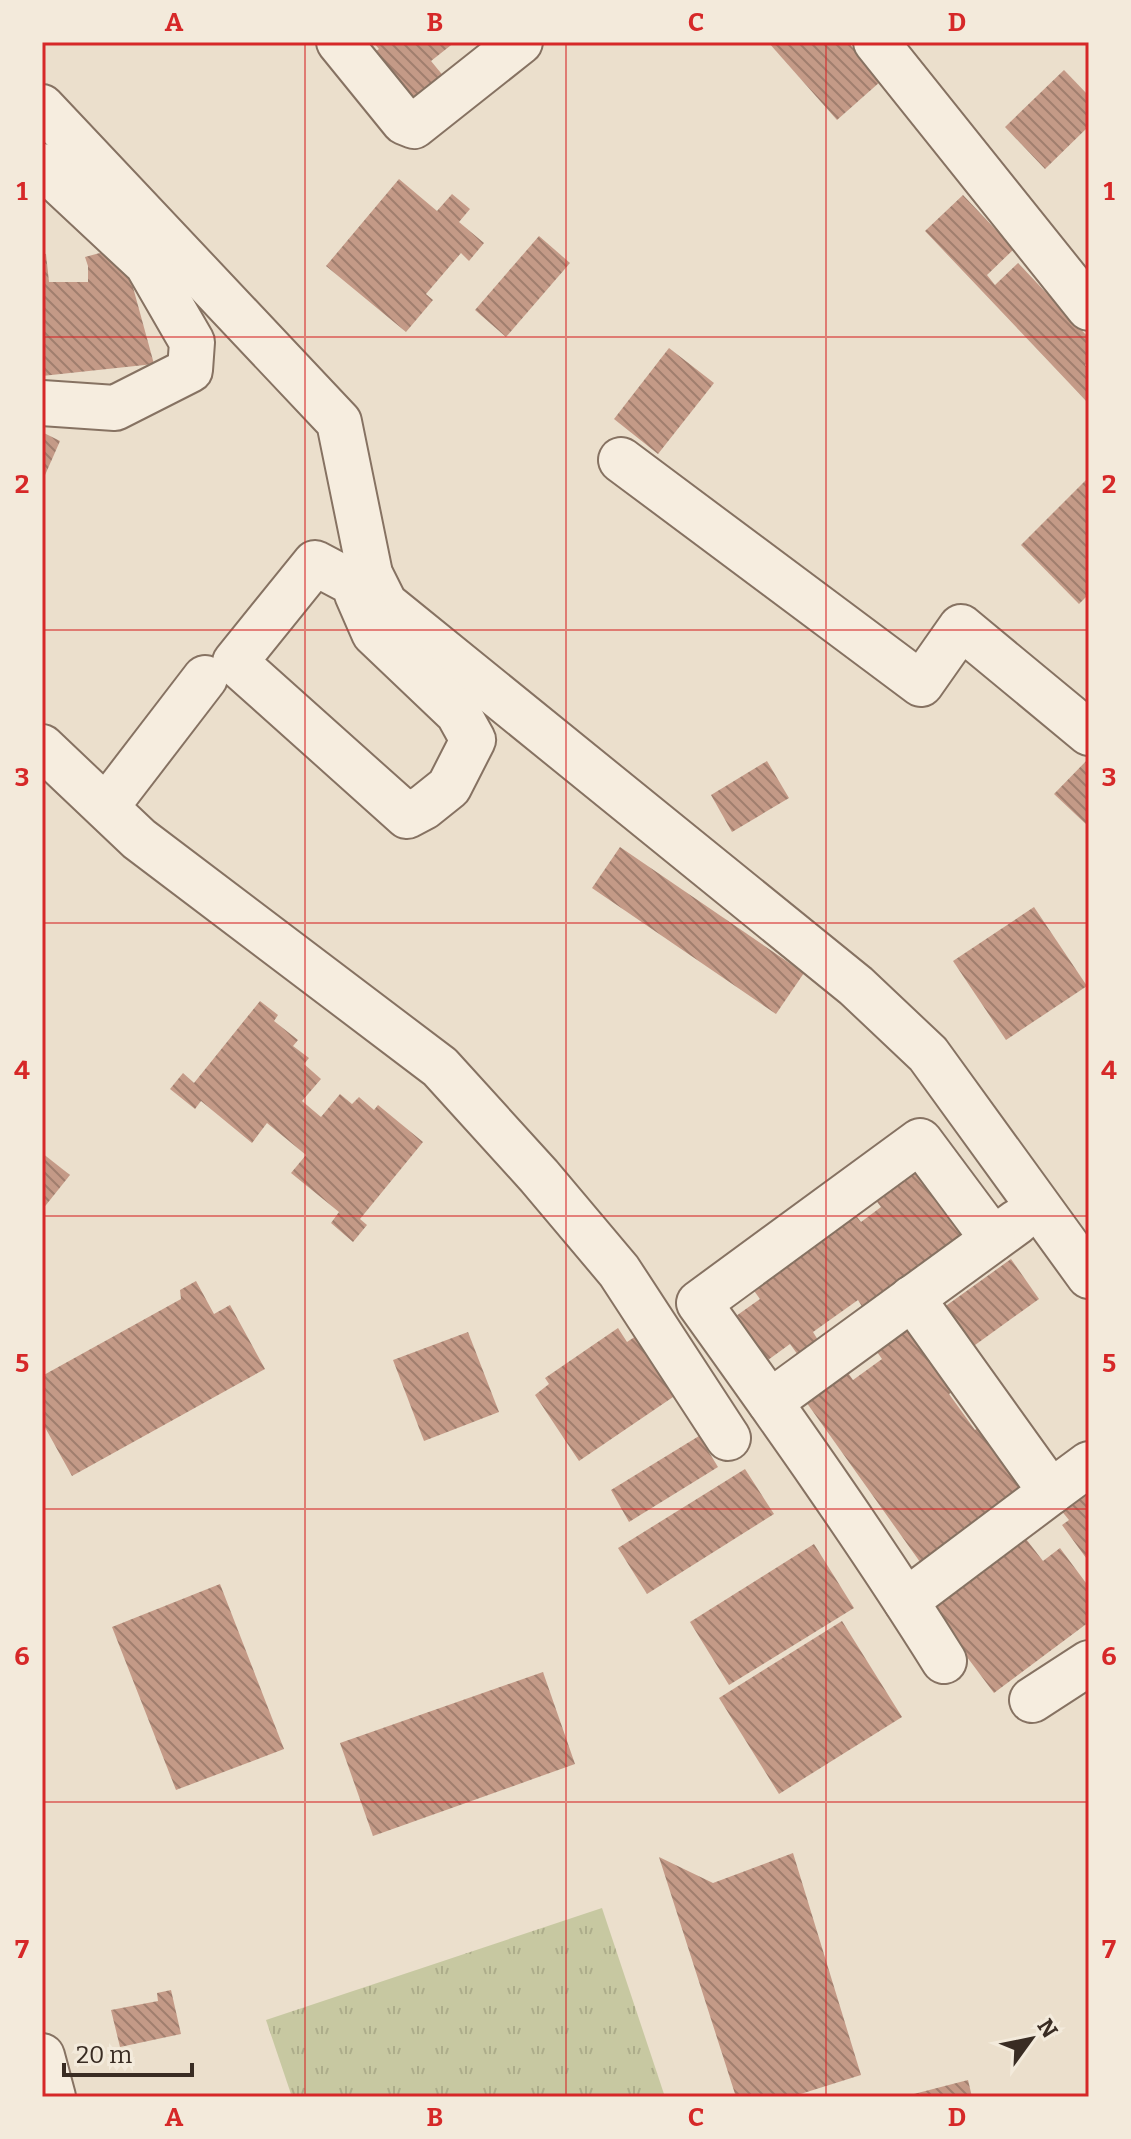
<svg xmlns="http://www.w3.org/2000/svg" width="1131" height="2139" viewBox="0 0 1131 2139" font-family="Bitter,serif">
  <style>
    .grass { fill: url(#grass-tufts) }
    .building { fill: url(#building-back-hatch) }
    .lines { fill: none; stroke-linecap: round; stroke-linejoin: round }
    .minor-casing { stroke: #867262; stroke-width: 48 }
    .tertiary-casing { stroke: #867262; stroke-width: 48 }
    .minor { stroke: #f6eddf; stroke-width: 44 }
    .tertiary { stroke: #f6eddf; stroke-width: 44 }
    .grid { fill: none; stroke: #d62828; stroke-width: 2; stroke-opacity: 0.55 }
    .neatline { fill: none; stroke: #d62828; stroke-width: 3 }
    .grid-label { font-size: 26px; text-anchor: middle; font-weight: bold; fill: #d62828 }
  </style>
  <defs>
    <pattern id="grass-tufts" width="24" height="20" patternUnits="userSpaceOnUse" patternTransform="scale(2)"><rect width="24" height="20" fill="#c7c8a1"/><path d="M3 7l-1-3M5 7V3M7 7l1-3M15 17l-1-3M17 17v-4M19 17l1-3" fill="none" stroke="#acac8a"/></pattern>
    <pattern id="building-back-hatch" width="6" height="6" patternUnits="userSpaceOnUse" patternTransform="scale(2)"><rect width="6" height="6" fill="#c49a87"/><path d="M-1 5l2 2M0 0l6 6M5-1l2 2" fill="none" stroke="#a07e6e"/></pattern>
  </defs>
  <rect width="100%" height="100%" fill="#ebdfcc"/>
  <polygon class="grass" points="602,1908 665,2097 292,2097 266,2020"/>
  <g class="building">
    <polygon points="373,42 455,42 431,61 445,78 410,105 362,61 379,49"/>
    <polygon points="768,42 848,42 881,81 837,120"/>
    <polygon points="1064,70 1089,96 1089,126 1045,169 1005,127"/>
    <polygon points="399,179 437,211 452,194 470,209 459,222 484,243 469,261 461,253 426,294 433,300 406,332 326,266"/>
    <polygon points="963,195 1014,249 987,275 995,285 1018,263 1089,338 1089,361 1085,365 1089,370 1089,404 925,231"/>
    <polygon points="539,236 570,263 506,337 475,310"/>
    <polygon points="122,247 154,364 42,376 42,253 46,254 49,282 88,282 88,266 85,257"/>
    <polygon points="669,348 714,383 658,454 614,419"/>
    <polygon points="42,432 60,441 42,482"/>
    <polygon points="1089,477 1089,594 1079,604 1021,545"/>
    <polygon points="1089,758 1089,827 1054,794"/>
    <polygon points="767,761 789,798 732,832 711,795"/>
    <polygon points="620,847 804,973 776,1014 592,888"/>
    <polygon points="1034,907 1087,986 1006,1040 953,961"/>
    <polygon points="260,1001 278,1015 274,1021 298,1040 293,1046 309,1058 304,1064 321,1079 302,1101 321,1117 340,1094 352,1104 359,1097 374,1110 378,1105 423,1142 360,1219 367,1225 353,1242 331,1223 339,1212 291,1173 306,1155 267,1123 252,1143 201,1101 195,1109 170,1089 183,1073 194,1083"/>
    <polygon points="42,1153 70,1175 42,1210"/>
    <polygon points="912,1166 970,1231 863,1308 858,1300 813,1332 818,1340 798,1355 790,1344 768,1360 736,1316 760,1299 744,1277 847,1204 861,1222 881,1207 872,1195"/>
    <polygon points="1011,1259 1039,1299 964,1353 936,1313"/>
    <polygon points="196,1281 214,1314 230,1305 265,1369 72,1476 42,1422 42,1376 181,1299 180,1290"/>
    <polygon points="911,1323 962,1385 949,1394 975,1430 988,1420 1036,1489 925,1569 804,1399 846,1370 853,1380 882,1359 875,1349"/>
    <polygon points="618,1328 627,1342 636,1336 676,1395 579,1461 535,1395 549,1384 545,1378"/>
    <polygon points="468,1332 499,1412 424,1441 393,1360"/>
    <polygon points="699,1436 718,1467 629,1522 611,1490"/>
    <polygon points="745,1469 774,1514 647,1594 618,1548"/>
    <polygon points="1089,1487 1089,1562 1062,1525 1069,1520 1060,1509"/>
    <polygon points="1026,1539 1043,1561 1060,1548 1089,1587 1089,1622 994,1693 931,1609"/>
    <polygon points="814,1544 854,1608 729,1685 690,1622"/>
    <polygon points="220,1584 284,1749 176,1790 112,1627"/>
    <polygon points="842,1621 902,1717 779,1794 719,1698"/>
    <polygon points="543,1672 575,1764 373,1836 340,1743"/>
    <polygon points="793,1853 861,2075 791,2097 736,2097 659,1857 713,1883"/>
    <polygon points="171,1990 181,2034 120,2047 111,2010 158,2001 157,1993"/>
    <polygon points="968,2080 972,2097 906,2097 906,2096"/>
  </g>
  <g class="lines">
    <defs>
      <g id="minor">
        <polyline points="339,42 404,122 414,126 520,42"/>
        <polyline points="876,42 1089,308"/>
        <polyline points="42,107 339,422 370,574 385,604 856,986 928,1054 1089,1276"/>
        <polyline points="42,166 147,264 192,342 190,370 115,408 42,403"/>
        <polyline points="621,460 921,684 961,627 1089,733"/>
        <polyline points="357,594 374,633 458,713 473,740 449,787 424,807 407,816 235,662 315,563 351,582 370,574"/>
        <polyline points="42,747 139,839 440,1067 539,1176 619,1271 728,1438"/>
        <polyline points="106,807 205,678"/>
        <polyline points="770,1402 1017,1222"/>
        <polyline points="1051,1492 1089,1464"/>
        <polyline points="906,1601 1051,1492 912,1298"/>
        <path d="M944,1661c-77,-123 -161,-241 -245,-358l221,-162 73,98"/>
        <polyline points="1032,1700 1089,1663"/>
      </g>
      <polyline id="tertiary" points="42,2056 53,2097"/>
    </defs>
    <use href="#minor" class="minor-casing"/>
    <use href="#tertiary" class="tertiary-casing"/>
    <use href="#minor" class="minor"/>
    <use href="#tertiary" class="tertiary"/>
  </g>
  <path class="grid" d="M305,42v2055M566,42v2055M826,42v2055M42,337h1047M42,630h1047M42,923h1047M42,1216h1047M42,1509h1047M42,1802h1047"/>
  <rect width="1131" height="2139" fill="none" stroke="#f3eadb" stroke-width="88"/>
  <g transform="translate(1031 2039) rotate(57)" stroke="#f3eadb" stroke-width="6" paint-order="stroke">
  <path d="M0-6L14 30L0 20L-14 30Z" fill="#392c23"/>
  <text y="-12" font-size="22" font-weight="bold" text-anchor="middle" fill="#392c23">N</text>
  </g>
  <path d="M64 2063v12h128v-12" fill="none" stroke="#392c23" stroke-width="4"/>
  <text x="76" y="2063" font-size="24" fill="#392c23" stroke="#f3eadb" stroke-width="6" paint-order="stroke">20 m</text>
  <rect x="44" y="44" width="1043" height="2051" class="neatline"/>
  <g class="grid-label">
    <text x="174" y="31">A</text>
    <text x="435" y="31">B</text>
    <text x="696" y="31">C</text>
    <text x="957" y="31">D</text>
    <text x="22" y="200">1</text>
    <text x="1109" y="200">1</text>
    <text x="22" y="493">2</text>
    <text x="1109" y="493">2</text>
    <text x="22" y="786">3</text>
    <text x="1109" y="786">3</text>
    <text x="22" y="1079">4</text>
    <text x="1109" y="1079">4</text>
    <text x="22" y="1372">5</text>
    <text x="1109" y="1372">5</text>
    <text x="22" y="1665">6</text>
    <text x="1109" y="1665">6</text>
    <text x="22" y="1958">7</text>
    <text x="1109" y="1958">7</text>
    <text x="174" y="2126">A</text>
    <text x="435" y="2126">B</text>
    <text x="696" y="2126">C</text>
    <text x="957" y="2126">D</text>
  </g>
</svg>
